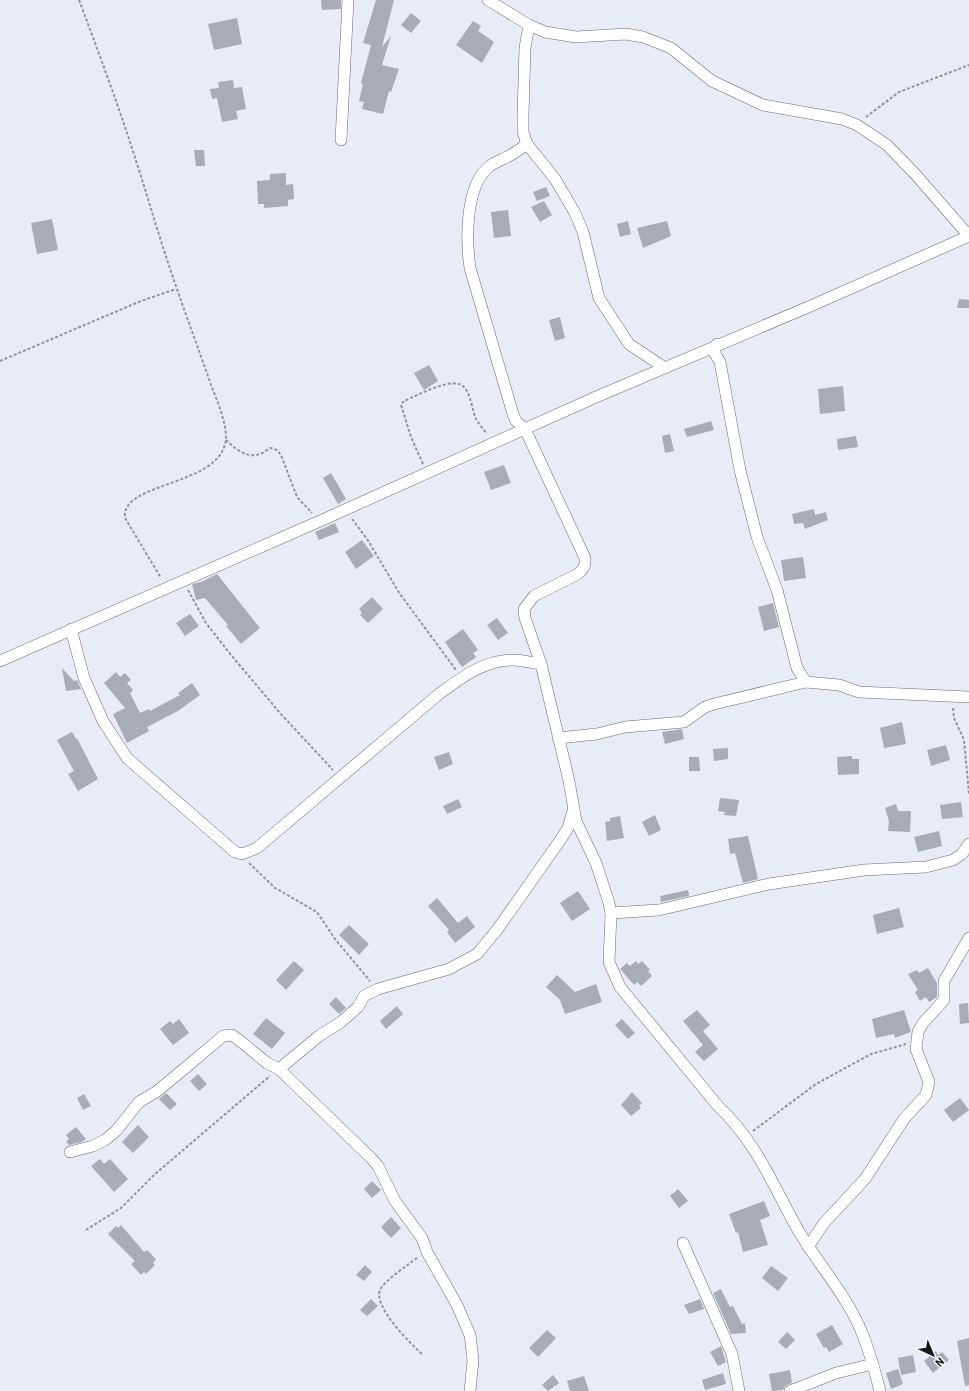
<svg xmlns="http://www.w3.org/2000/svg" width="969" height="1391" viewBox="0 0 969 1391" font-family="Barlow,sans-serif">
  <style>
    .building { fill: #a8acb6 }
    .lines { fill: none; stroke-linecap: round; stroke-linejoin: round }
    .minor-casing { stroke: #676a74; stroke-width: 12 }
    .path { stroke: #91949b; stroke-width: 2; stroke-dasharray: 3 2; stroke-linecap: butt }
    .minor { stroke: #fff; stroke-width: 11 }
  </style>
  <rect width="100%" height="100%" fill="#e8ecf6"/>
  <g class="building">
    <polygon points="321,0 341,0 341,9 322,10"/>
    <polygon points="376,0 394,0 382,47 391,36 382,65 399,69 391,92 389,91 383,114 362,109 364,102 359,101 363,84 361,83 371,45 363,43"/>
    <polygon points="411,13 421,21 411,33 401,25"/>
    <polygon points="237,18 242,44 214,50 208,24"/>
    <polygon points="473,21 481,26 478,31 494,42 482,63 456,45"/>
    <polygon points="233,80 234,88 242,87 246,109 236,111 238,119 222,122 217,98 212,99 210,89 219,88 218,82"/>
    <polygon points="194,150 204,150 205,166 196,166"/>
    <polygon points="286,173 286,185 293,184 294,199 288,200 288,206 264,208 264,204 258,204 257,181 270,180 270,174"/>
    <polygon points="546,187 550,196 537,201 533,192"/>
    <polygon points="544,201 552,215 540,222 531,207"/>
    <polygon points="508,210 511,236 494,238 491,212"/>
    <polygon points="52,219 58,250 37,254 31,223"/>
    <polygon points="628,221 631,234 620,237 617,224"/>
    <polygon points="667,221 671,236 643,248 637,228"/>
    <polygon points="959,299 969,300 969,308 957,308"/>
    <polygon points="560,317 565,338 555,341 549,320"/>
    <polygon points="429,365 438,381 424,390 414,373"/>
    <polygon points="843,386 845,411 820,414 818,389"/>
    <polygon points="711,421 714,430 687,437 684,429"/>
    <polygon points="670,434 674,451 665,453 662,436"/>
    <polygon points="856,436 858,447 838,450 837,439"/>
    <polygon points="504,465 511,483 491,490 484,472"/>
    <polygon points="331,473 346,499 338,504 323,478"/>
    <polygon points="814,509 815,515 826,512 828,520 805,529 803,523 794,524 792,514"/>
    <polygon points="335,523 339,532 319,540 315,532"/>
    <polygon points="362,540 374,556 356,569 345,552"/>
    <polygon points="803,557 806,578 784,581 781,560"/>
    <polygon points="217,574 260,628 241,644 226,626 228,625 205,598 196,600 192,584 201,582"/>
    <polygon points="372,597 383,609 368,623 360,615 362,613 359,609"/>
    <polygon points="773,603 779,627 764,631 758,607"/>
    <polygon points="190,614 199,626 185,636 176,623"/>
    <polygon points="497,618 508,633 498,640 487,625"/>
    <polygon points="463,629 478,650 473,653 476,657 462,667 445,642"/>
    <polygon points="62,668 74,681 77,680 81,689 66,691"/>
    <polygon points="116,672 120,677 125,673 131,680 127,683 133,690 130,693 140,713 149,709 150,711 180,695 178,693 192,683 200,695 178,711 147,727 149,731 127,743 113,714 125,708 104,683"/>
    <polygon points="902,722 906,744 884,748 880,728"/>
    <polygon points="682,729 684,739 665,744 662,732"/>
    <polygon points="72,732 76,739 77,738 98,779 78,791 68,774 74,771 57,740"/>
    <polygon points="946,745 950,760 931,766 927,750"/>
    <polygon points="728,748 728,759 714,761 713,749"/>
    <polygon points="449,752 453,764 439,770 434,757"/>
    <polygon points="852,756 852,759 859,759 859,774 838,775 837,757"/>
    <polygon points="689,757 699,757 700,771 689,771"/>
    <polygon points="720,798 739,800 736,816 724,815 725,812 718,811"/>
    <polygon points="458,799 462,807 447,814 443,806"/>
    <polygon points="961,802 963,817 942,819 940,805"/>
    <polygon points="896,804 898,811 911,811 910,832 888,831 889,821 885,808"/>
    <polygon points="655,815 661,830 649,836 642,822"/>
    <polygon points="620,816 624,838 607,841 605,822 610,821 610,818"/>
    <polygon points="939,831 942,846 918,852 914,837"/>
    <polygon points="748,836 758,879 743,883 735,853 730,854 728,839"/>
    <polygon points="688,890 689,896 661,902 660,896"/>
    <polygon points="578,891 590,909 572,921 560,903"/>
    <polygon points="437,898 458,923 467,916 475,927 455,943 447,932 449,930 428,906"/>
    <polygon points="899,908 904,927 877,934 873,915"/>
    <polygon points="349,925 369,944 359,955 339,935"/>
    <polygon points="294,961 304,970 286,990 276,980"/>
    <polygon points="636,961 638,964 642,961 650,970 648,971 652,976 641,986 637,982 634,985 620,969 627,963 630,966"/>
    <polygon points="928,968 937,983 937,997 929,1002 926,997 920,1001 915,992 918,990 908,974 917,970 919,973"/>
    <polygon points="557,975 575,992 596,984 602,1002 565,1014 560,1000 546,987"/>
    <polygon points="336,997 346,1008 339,1014 329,1004"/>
    <polygon points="968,1003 969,1023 960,1024 959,1004"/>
    <polygon points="397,1006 403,1014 386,1029 380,1021"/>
    <polygon points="697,1010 710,1025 703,1031 718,1049 704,1061 695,1052 703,1045 683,1021"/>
    <polygon points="904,1010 911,1032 895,1038 894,1034 876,1038 872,1019"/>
    <polygon points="266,1018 285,1033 272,1049 253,1034"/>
    <polygon points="179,1019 189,1033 173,1045 160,1029 170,1021 173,1024"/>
    <polygon points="622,1019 635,1033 628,1039 615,1025"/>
    <polygon points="198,1074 207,1084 199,1091 190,1081"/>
    <polygon points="632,1092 642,1103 639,1106 641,1108 631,1116 621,1105"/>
    <polygon points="166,1093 177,1104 170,1110 159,1099"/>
    <polygon points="84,1094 91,1106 83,1110 77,1098"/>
    <polygon points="960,1098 969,1110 953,1122 944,1110"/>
    <polygon points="138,1125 149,1137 133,1153 122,1142"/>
    <polygon points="76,1127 86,1139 82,1142 69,1145 66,1142 69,1139 66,1135"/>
    <polygon points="100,1159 104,1164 110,1159 128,1179 114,1192 91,1166"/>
    <polygon points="372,1181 381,1190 372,1198 364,1189"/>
    <polygon points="678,1189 688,1201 679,1208 670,1196"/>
    <polygon points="764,1201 770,1216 760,1220 768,1245 743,1252 738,1232 736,1233 729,1214"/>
    <polygon points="391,1217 401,1228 391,1238 381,1227"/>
    <polygon points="121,1225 144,1252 147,1250 156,1259 153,1263 155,1265 146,1274 144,1272 141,1275 131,1264 135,1261 108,1234 116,1226 118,1228"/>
    <polygon points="365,1265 372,1272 364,1281 356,1275"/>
    <polygon points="771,1266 788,1278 778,1291 762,1278"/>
    <polygon points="721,1289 730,1307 733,1306 742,1324 745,1323 746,1333 731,1334 713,1293"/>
    <polygon points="371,1299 378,1306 367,1316 360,1310"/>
    <polygon points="700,1299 704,1309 689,1314 684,1305"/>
    <polygon points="832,1325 843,1344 829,1352 826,1347 824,1348 816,1334"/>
    <polygon points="547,1330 556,1338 538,1357 529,1348"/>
    <polygon points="787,1332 795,1340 786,1349 778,1342"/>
    <polygon points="969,1338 969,1385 965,1386 957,1341"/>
    <polygon points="721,1346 726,1362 718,1366 710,1352"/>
    <polygon points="936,1351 938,1355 942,1352 949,1360 933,1373 924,1361"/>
    <polygon points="913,1355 916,1372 901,1375 898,1358"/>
    <polygon points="898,1369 903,1384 891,1389 886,1373"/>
    <polygon points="790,1370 792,1383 785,1386 783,1390 772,1391 769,1374"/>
    <polygon points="723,1373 726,1384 705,1390 702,1380"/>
    <polygon points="553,1375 559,1383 548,1391 542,1385"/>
    <polygon points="584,1376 589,1391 570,1391 567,1381"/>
  </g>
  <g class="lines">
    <defs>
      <g id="minor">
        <polyline points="488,0 529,25 545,32 576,37 626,34 643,37 671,48 712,81 763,105 842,119 857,125 887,145 916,175 969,236"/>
        <polyline points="529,25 525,48 523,115 523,132 527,144 555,179 575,213 583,232 599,298 629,344 665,368"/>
        <polyline points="341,140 348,0"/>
        <path d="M527,144c-7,5 -13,10 -20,13 -6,3 -12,5 -17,9 -25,18 -24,74 -20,102l43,146 3,7 9,8 60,129c1,8 -2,11 -7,16l-44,22 -10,13 1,9 16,46 28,117 7,40 20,42 13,40 2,10 -2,49 11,25 98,119c40,38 54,78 80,124 20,34 50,67 64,103 8,19 13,39 18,58"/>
        <polyline points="717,344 714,352 720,362 740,470 757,537 777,590 797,668 806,682 839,685 859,692 969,697"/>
        <path d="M71,629l13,49 19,43 24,37 108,94 7,2 15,-6 182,-154c22,-16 45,-34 74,-34 9,0 19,3 28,4"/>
        <polyline points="0,661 320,521 596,397 813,305 969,236"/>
        <polyline points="558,738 597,734 625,727 684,722 705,707 714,704 806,682"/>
        <polyline points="611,913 659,910 769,884 864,870 926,867 953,860 962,854 969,844"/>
        <polyline points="279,1069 371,1158 378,1166 395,1201 422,1238 427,1252 457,1305 470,1335 473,1360 470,1391"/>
        <polyline points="70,1152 93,1146 105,1140 116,1131 139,1102 156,1092 184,1069 223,1036 232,1035 239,1040 267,1063 279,1069 319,1036 341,1022 358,1007 364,996 378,989 449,969 477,954 497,930 561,839 568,828 573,811"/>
        <polyline points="683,1243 732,1354 739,1391"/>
        <polyline points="808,1247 824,1223 865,1179 904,1119 926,1095 929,1082 916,1049 918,1032 923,1023 944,1000 944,981 969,938"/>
        <polyline points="790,1391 836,1373 873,1364"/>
      </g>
    </defs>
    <use href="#minor" class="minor-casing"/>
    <g class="path">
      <path d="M79,0c17,45 34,91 49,136 17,51 31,102 49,153 11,32 23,64 34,96 6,15 15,36 15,53 -3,49 -106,43 -101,80l36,60"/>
      <polyline points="866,117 899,92 969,65"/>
      <polyline points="0,361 141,301 176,289"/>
      <path d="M226,440c8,8 21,19 34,14 4,-1 7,-5 11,-6l6,2 4,5 16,42 15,16"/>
      <path d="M423,464l-12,-27 -10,-32 3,-4c12,-5 50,-26 60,-14 7,7 8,23 12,32 3,5 7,10 11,15"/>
      <polyline points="352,519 367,539 400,594 456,670"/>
      <polyline points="188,590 206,623 231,655 280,713 333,770"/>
      <polyline points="953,708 954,718 964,740 969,794"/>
      <polyline points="249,863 275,888 317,912 335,939 370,981"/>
      <polyline points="753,1131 816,1084 871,1054 906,1044"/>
      <polyline points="86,1230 121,1208 155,1174 270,1076"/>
      <path d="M417,1258c-8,6 -33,23 -37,32 -7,17 31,54 43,65"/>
    </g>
    <use href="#minor" class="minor"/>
  </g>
  <g transform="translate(933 1355) rotate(136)" stroke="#f8f9fe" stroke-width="3" paint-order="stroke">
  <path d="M0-3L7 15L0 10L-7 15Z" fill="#16181b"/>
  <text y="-6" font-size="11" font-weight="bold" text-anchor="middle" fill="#16181b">N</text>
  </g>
</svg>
